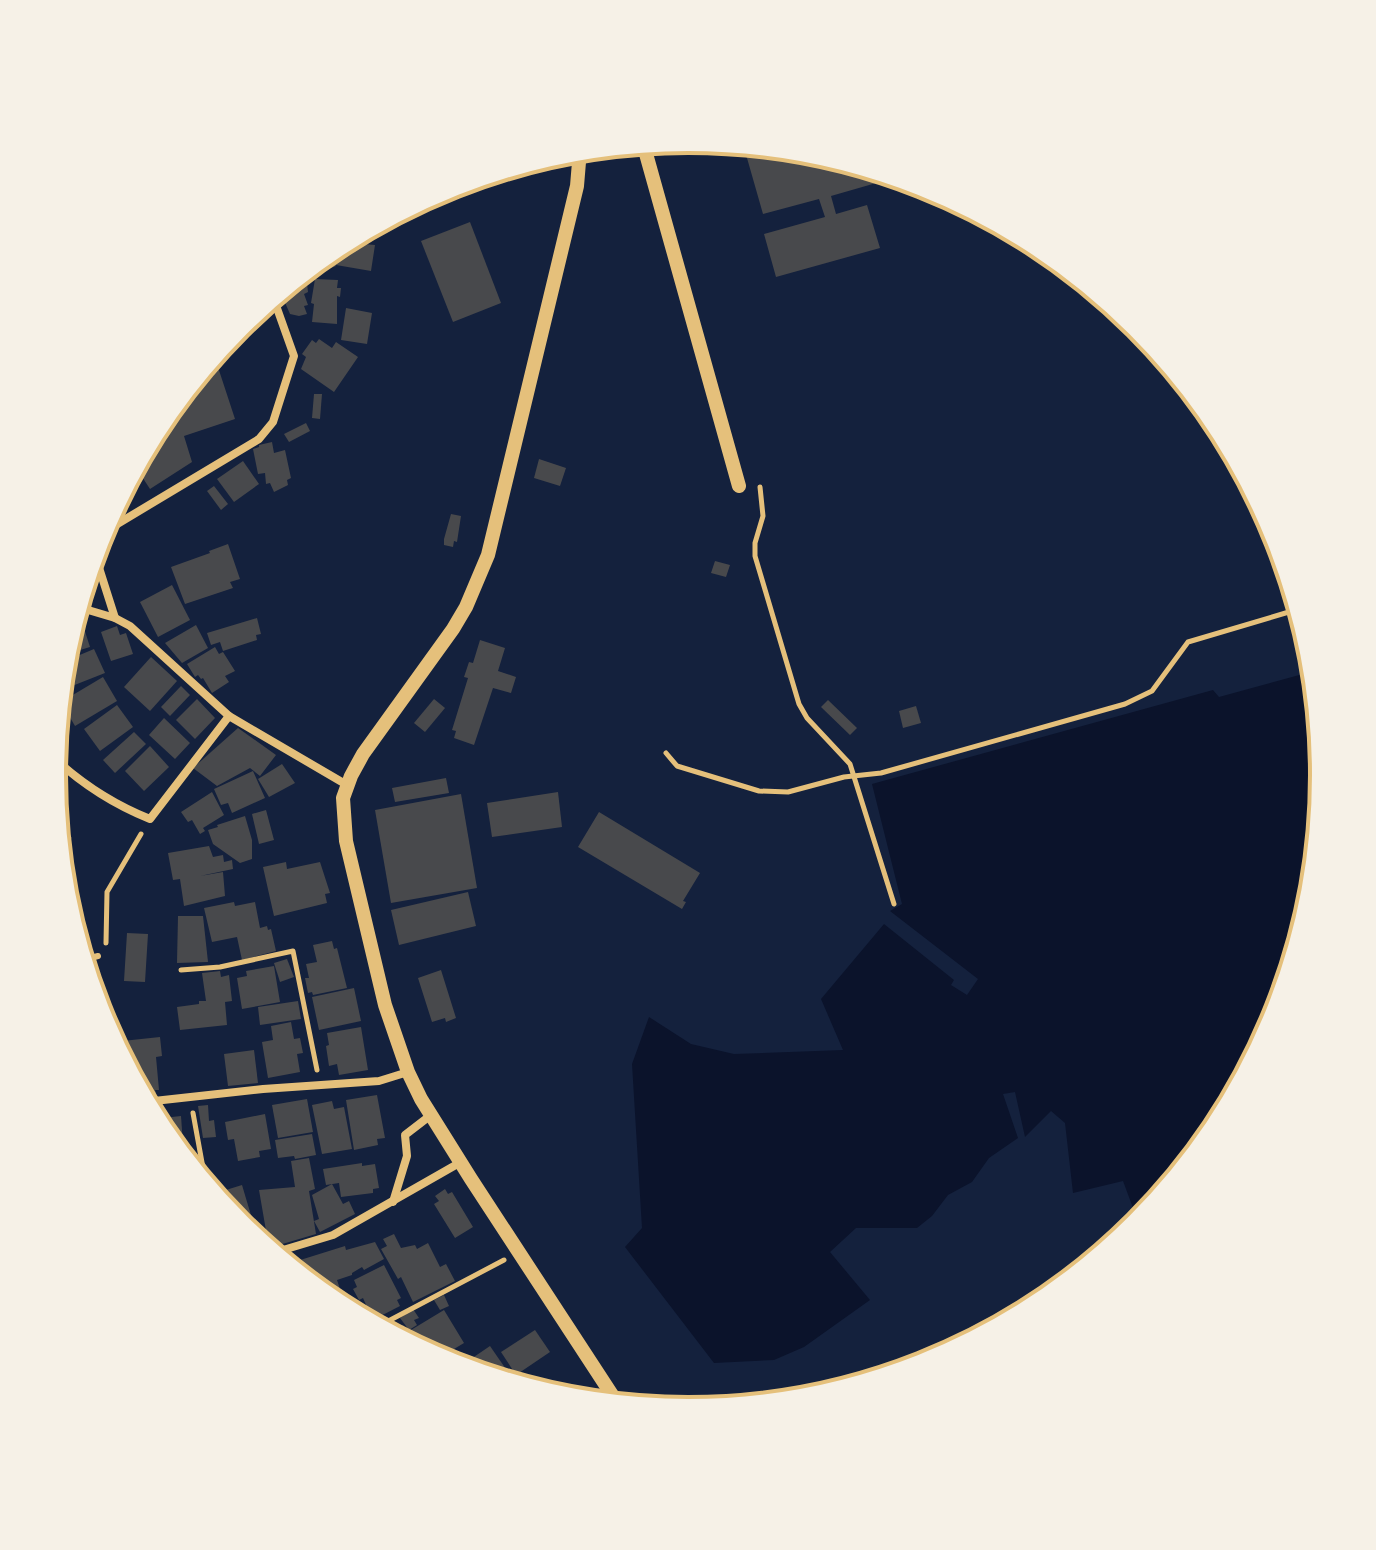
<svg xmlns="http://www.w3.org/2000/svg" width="1376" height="1550" viewBox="0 0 1376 1550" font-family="'Space Grotesk',sans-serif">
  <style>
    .water { fill: #0b132b }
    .building { fill: #48494c }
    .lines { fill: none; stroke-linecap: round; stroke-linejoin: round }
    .path { stroke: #e5c07b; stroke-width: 5 }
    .service { stroke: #e5c07b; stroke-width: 6 }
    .minor { stroke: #e5c07b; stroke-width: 8 }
    .tertiary { stroke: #e5c07b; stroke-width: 14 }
    .rim { fill: none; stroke: #e5c07b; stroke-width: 4 }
  </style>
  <rect width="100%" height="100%" fill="#14213d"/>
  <polygon class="water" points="1314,671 1324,775 1312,900 1275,1019 1217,1129 1139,1224 1123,1181 1073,1193 1065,1123 1051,1111 1025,1137 1015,1092 1003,1094 1018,1138 989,1158 972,1182 948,1195 932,1216 917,1228 856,1228 830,1252 870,1300 804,1347 774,1360 714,1363 625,1247 642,1228 632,1064 649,1017 691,1044 734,1054 843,1050 821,999 884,924 954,980 951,985 967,995 978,979 890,911 902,904 872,784 1213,690 1219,697"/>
  <g class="building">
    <polygon points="743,144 813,151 897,177 831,196 836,214 867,205 880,248 776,277 764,234 825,217 819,199 763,214"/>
    <polygon points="470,222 501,303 453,322 421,241"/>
    <polygon points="366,229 364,244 375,245 371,271 336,265 340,243"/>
    <polygon points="329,251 336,266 320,272 316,262"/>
    <polygon points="306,274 308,292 304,294 308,305 304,306 307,314 299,316 290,314 280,291 298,276"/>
    <polygon points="315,279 338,280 337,288 341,288 340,297 337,296 337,324 312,322 314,304 311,303"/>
    <polygon points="346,308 372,313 367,344 341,340"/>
    <polygon points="235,330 239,344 217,352 219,349"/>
    <polygon points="319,339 332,348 336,342 358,357 334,392 301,369 306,357 302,354 312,340 316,343"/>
    <polygon points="214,355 235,419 184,436 192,462 150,489 135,466 159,421"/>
    <polygon points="314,394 322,394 320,419 312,418"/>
    <polygon points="306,423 310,431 289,442 284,434"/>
    <polygon points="272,442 274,453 285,450 291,478 287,480 288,485 274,492 270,483 266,484 265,473 258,474 253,449 259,447 259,445"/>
    <polygon points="539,459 566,468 560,486 534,478"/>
    <polygon points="243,461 259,484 234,502 217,479"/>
    <polygon points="214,486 228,504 221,510 207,491"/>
    <polygon points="451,514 461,516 457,542 454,541 453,547 444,545 444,539"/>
    <polygon points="228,544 240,579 230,582 233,588 185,604 171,567 210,553 209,551"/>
    <polygon points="715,561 730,565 726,577 711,573"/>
    <polygon points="172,585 190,620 158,637 140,602"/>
    <polygon points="257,618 261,634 256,635 257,640 223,651 220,642 211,645 207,633"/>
    <polygon points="81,619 90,647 64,655 73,622"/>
    <polygon points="196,625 208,648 182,663 165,643"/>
    <polygon points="117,626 120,635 126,633 133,654 111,661 101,632"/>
    <polygon points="480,640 505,648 498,671 516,677 511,693 493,688 474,745 454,738 456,731 452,730 468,678 464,677 469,662 473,663"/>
    <polygon points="215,647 219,654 223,652 235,671 225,676 229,682 212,693 203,678 201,679 198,675 195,677 187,664"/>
    <polygon points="94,649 105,673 67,688 62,675 63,662"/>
    <polygon points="151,657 177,681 150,711 124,687"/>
    <polygon points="103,677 117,701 75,726 61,702"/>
    <polygon points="181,686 190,695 170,716 161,707"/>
    <polygon points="197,699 215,718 195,739 176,720"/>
    <polygon points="434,699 445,708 425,732 414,723"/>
    <polygon points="828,700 857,728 850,735 821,707"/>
    <polygon points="117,705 133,727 100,751 84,729"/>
    <polygon points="916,706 921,723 903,728 899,711"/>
    <polygon points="164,718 190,743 175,759 149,735"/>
    <polygon points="238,728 276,755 260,776 250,768 217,786 193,768"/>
    <polygon points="134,732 146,744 115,773 103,760"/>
    <polygon points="150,746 169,767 144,791 125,771"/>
    <polygon points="282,764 295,783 269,797 258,779"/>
    <polygon points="253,771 265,798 232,813 228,803 221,805 214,789"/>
    <polygon points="446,778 449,793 395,802 392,788"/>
    <polygon points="212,792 224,815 203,828 205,831 200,834 192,820 188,822 181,812"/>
    <polygon points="558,792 562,827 492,837 487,803"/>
    <polygon points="461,794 477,888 391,903 375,810"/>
    <polygon points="266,810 274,840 259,844 252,814"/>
    <polygon points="599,812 700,873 683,901 686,902 682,909 578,847"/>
    <polygon points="245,816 252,840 252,859 240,863 213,844 208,830 218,827 217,825"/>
    <polygon points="56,817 72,838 59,849 59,842"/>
    <polygon points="209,846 213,857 223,855 224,862 232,860 233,869 200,876 223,872 225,896 184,906 180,879 173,880 168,853"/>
    <polygon points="286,862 287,869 320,862 330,893 325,894 327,903 274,916 263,867"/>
    <polygon points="468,892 476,926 399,945 391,910"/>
    <polygon points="234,902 235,906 255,902 260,928 267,926 268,930 271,929 276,951 242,960 237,937 212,942 204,908"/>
    <polygon points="178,916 203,916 208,962 177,963"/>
    <polygon points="127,933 148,934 145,982 124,981"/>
    <polygon points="332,941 334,949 337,948 347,988 313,995 312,992 308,993 305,978 309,978 306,964 317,962 313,945"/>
    <polygon points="287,959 294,977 280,982 274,963"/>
    <polygon points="274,966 280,1002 242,1009 237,978 247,976 246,971"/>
    <polygon points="441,970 456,1018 446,1022 445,1018 432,1022 418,978"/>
    <polygon points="220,971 221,977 229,975 232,1001 225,1002 227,1025 180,1030 177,1007 199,1004 199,1001 206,1001 202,973"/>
    <polygon points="354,988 361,1021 319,1030 312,997"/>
    <polygon points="298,1001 301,1019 260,1025 258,1007"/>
    <polygon points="291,1022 294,1039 300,1038 303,1053 297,1054 300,1072 268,1078 262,1042 273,1040 271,1026"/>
    <polygon points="361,1027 368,1070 339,1075 337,1064 329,1066 326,1046 329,1045 327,1033"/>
    <polygon points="160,1037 162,1056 156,1057 159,1090 155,1090 156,1093 141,1095 113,1042"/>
    <polygon points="254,1050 258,1083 228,1086 224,1054"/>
    <polygon points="377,1095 385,1138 377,1139 378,1145 354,1150 346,1100"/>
    <polygon points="307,1099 313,1132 278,1138 272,1105"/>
    <polygon points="332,1101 334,1109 344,1107 352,1149 322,1154 312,1105"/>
    <polygon points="208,1105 209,1121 214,1120 216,1137 203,1138 198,1106"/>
    <polygon points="265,1114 271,1149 259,1151 260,1157 238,1161 234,1139 228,1140 225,1122"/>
    <polygon points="181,1116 184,1158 154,1119"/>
    <polygon points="312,1134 316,1155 295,1159 294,1156 278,1158 275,1140"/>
    <polygon points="309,1158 315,1189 309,1191 316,1234 269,1248 259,1190 295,1187 291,1161"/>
    <polygon points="362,1163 362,1166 375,1164 379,1188 373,1189 373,1193 341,1197 339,1183 326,1185 323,1169"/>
    <polygon points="332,1184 343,1204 349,1201 355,1214 320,1232 314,1221 319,1219 312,1195"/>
    <polygon points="242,1185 259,1242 238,1224 213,1194"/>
    <polygon points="445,1189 448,1194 452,1192 473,1227 455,1238 434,1204 439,1201 435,1196"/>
    <polygon points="394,1234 401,1248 415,1245 417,1249 428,1243 440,1267 446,1264 455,1281 413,1302 401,1277 398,1279 381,1249 387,1246 383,1239"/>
    <polygon points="375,1242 384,1259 364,1270 362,1267 352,1273 352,1275 337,1280 340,1289 323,1295 313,1286 310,1276 302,1277 297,1261 345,1246 346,1250"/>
    <polygon points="384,1265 401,1298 397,1300 400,1306 369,1322 358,1316 356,1312 367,1307 363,1298 359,1300 353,1289 357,1287 354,1280"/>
    <polygon points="444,1295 449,1306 440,1310 434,1300"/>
    <polygon points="413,1309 419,1318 414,1320 417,1325 409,1330 400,1318"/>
    <polygon points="444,1310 464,1343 454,1349 457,1355 444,1362 425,1352 411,1330"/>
    <polygon points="403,1325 413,1338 407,1343 391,1334"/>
    <polygon points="535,1330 550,1352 516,1375 501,1352"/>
    <polygon points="490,1346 512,1378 507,1381 464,1369 462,1365"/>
  </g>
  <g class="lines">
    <g class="path">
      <polyline points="760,487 763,516 755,543 755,556 799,704 807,718 850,764 894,904"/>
      <polyline points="666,753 677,766 759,791 788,792 844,777 881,773 1125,704 1152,691 1188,642 1299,609"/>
      <polyline points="106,943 107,892 141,834"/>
      <polyline points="181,970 220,967 293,951 317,1070"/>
      <polyline points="193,1113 205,1179"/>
      <polyline points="377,1327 504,1260"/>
    </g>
    <polyline class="service" points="83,960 98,956"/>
    <g class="minor">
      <polyline points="99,535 259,439 273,422 294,356 273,297"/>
      <polyline points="94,552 115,618"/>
      <polyline points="78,607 115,618 130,626 229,716 347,785"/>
      <path d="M54,758c27,25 61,47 96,61l79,-103"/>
      <polyline points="145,1102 263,1089 379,1081 408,1072"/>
      <polyline points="393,1202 407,1156 405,1135 431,1115"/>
      <polyline points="273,1253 333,1235 461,1162"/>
    </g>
    <g class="tertiary">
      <polyline points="643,143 739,486"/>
      <polyline points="580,150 577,186 488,555 466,607 453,629 363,754 351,776 343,798 346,841 385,1005 408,1072 421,1099 471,1179 618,1404"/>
    </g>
  </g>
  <path d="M0 0H1376V1550H0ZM66 775a622 622 0 1 1 1244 0a622 622 0 1 1-1244 0Z" fill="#f6f1e7" fill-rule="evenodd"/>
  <path class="rim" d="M66 775a622 622 0 1 1 1244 0a622 622 0 1 1-1244 0Z"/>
</svg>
